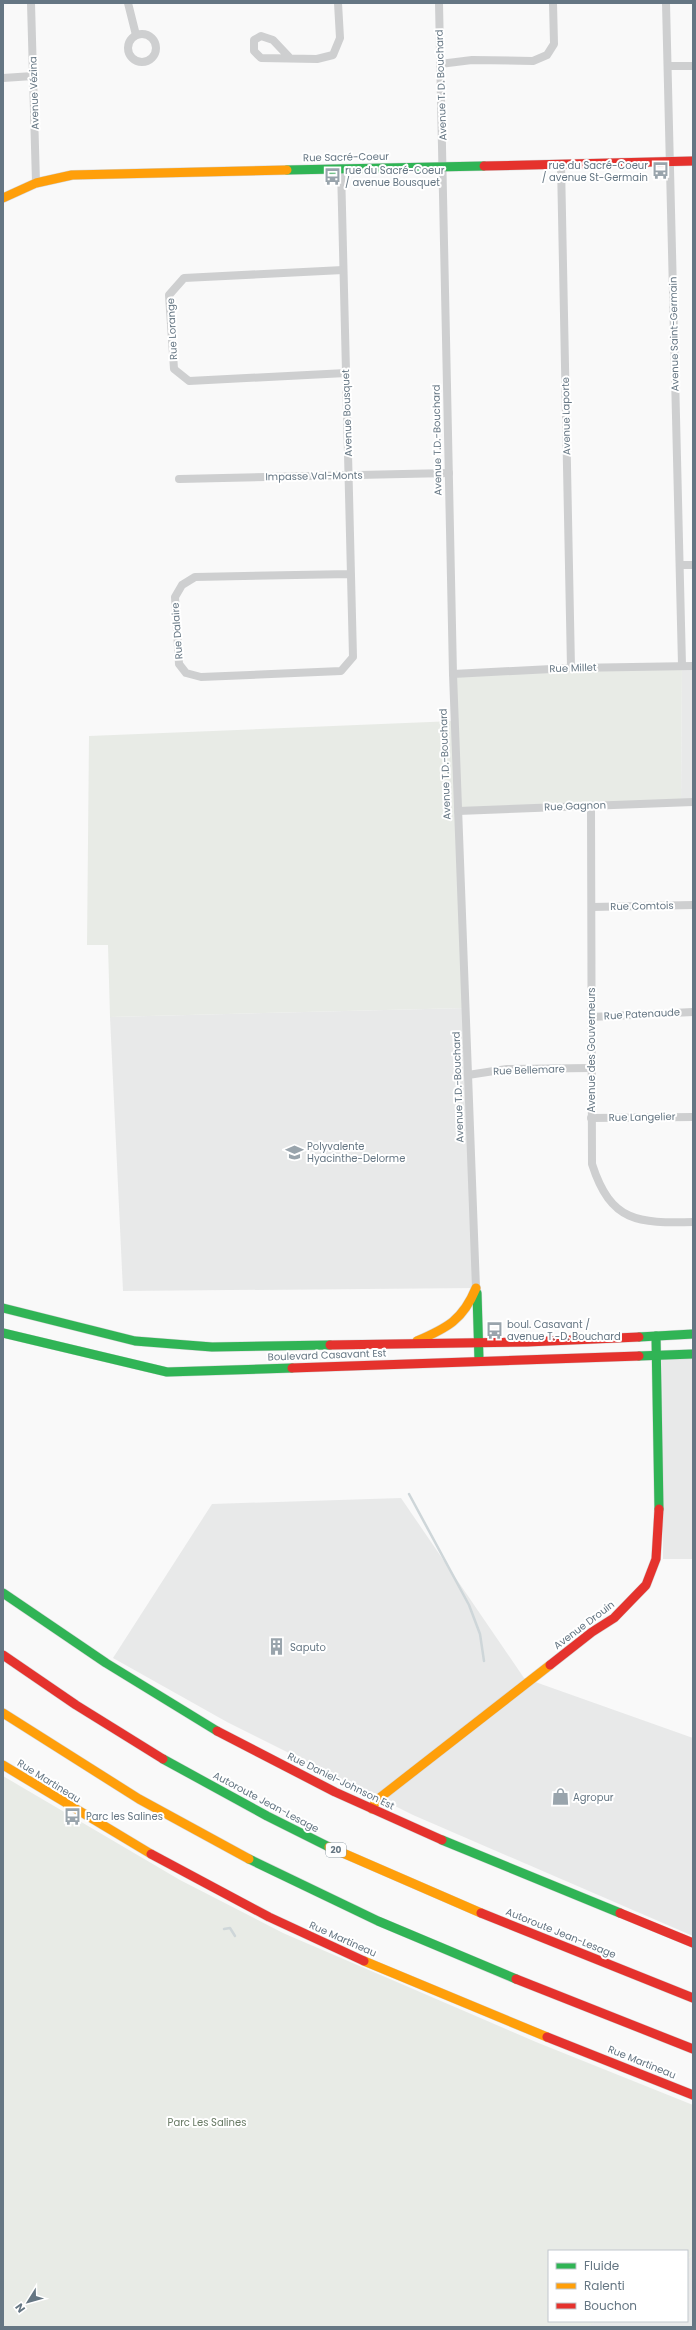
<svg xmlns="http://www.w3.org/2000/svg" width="696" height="2330" viewBox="0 0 696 2330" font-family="Poppins,sans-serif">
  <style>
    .built { fill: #e8e9e9 }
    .green { fill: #e8ebe6 }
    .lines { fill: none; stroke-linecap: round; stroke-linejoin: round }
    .stream { stroke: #ced6d9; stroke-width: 2.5 }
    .fast-casing { stroke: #d5d6d7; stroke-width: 10 }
    .slow-casing { stroke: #d5d6d7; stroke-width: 10 }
    .jam-casing { stroke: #d5d6d7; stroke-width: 10 }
    .street { stroke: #cecfd0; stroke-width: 8 }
    .fast { stroke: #30b455; stroke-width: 9 }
    .slow { stroke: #ff9f0a; stroke-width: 9 }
    .jam { stroke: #e5322d; stroke-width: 9 }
    .labels { text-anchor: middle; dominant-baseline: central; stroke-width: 4; stroke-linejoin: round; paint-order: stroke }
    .shield { fill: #fff; stroke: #939fa8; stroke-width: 1 }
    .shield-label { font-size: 9px; font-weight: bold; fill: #657683 }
    .street-label { font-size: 10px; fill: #657683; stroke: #fff }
    .poi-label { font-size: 10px; fill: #657683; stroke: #fff; text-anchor: start }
    .park-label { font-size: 10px; fill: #687a64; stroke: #fff }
  </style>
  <rect width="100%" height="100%" fill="#f9f9f9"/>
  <g class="built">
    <polygon points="682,665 693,666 693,802 681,802"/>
    <polygon points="466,1008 476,1288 123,1291 110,1017"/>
    <polygon points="662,1359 693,1359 693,1559 663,1559"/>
    <polygon points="401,1498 524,1678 693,1738 693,1936 413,1815 227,1722 113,1658 212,1504"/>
    <polygon points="693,2255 693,2327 586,2327 596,2321 687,2321 687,2259"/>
  </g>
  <g class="green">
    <polygon points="682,665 681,802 458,811 466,1008 110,1017 108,945 87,945 89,736 454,721 453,674"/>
    <polygon points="3,1776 180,1880 283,1933 536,2042 693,2105 693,2255 687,2259 687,2251 549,2251 549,2321 596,2321 587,2327 3,2327"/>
  </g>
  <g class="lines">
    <g class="stream">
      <polyline points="409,1494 469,1605 480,1634 484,1661"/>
      <polyline points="224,1929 230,1928 235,1936"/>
    </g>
    <defs>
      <g id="fast">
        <polyline points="287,170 484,166"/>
        <polyline points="477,1293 479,1360"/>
        <polyline points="3,1308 135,1341 212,1347 330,1345"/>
        <polyline points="3,1333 167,1372 292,1368"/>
        <polyline points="656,1336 659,1509"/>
        <polyline points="639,1337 693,1334"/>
        <polyline points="639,1356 693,1354"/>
        <polyline points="3,1593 106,1663 217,1731"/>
        <polyline points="163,1759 267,1816 329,1847"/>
        <polyline points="442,1840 620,1913"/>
        <polyline points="249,1859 378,1921 516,1979"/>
      </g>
      <g id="slow">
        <polyline points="3,198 36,183 72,175 287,170"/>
        <path d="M417,1341c30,-13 46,-21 59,-53"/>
        <polyline points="3,1713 139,1799 249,1859"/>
        <polyline points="3,1765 151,1854"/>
        <polyline points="372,1809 376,1801 382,1796 550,1665"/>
        <polyline points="329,1847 481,1913"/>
        <polyline points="364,1961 547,2037"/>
      </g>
      <g id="jam">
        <polyline points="484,166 693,161"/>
        <polyline points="330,1345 527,1342 639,1337"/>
        <polyline points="292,1368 639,1356"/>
        <polyline points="3,1655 76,1705 163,1759"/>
        <polyline points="550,1665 592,1632 614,1618 646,1585 656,1559 659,1509"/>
        <polyline points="217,1731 335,1792 442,1840"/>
        <polyline points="151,1854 269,1917 364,1961"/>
        <polyline points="481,1913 693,1998"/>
        <polyline points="620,1913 693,1943"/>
        <polyline points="516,1979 693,2049"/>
        <polyline points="547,2037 693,2095"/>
      </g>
    </defs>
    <use href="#fast" class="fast-casing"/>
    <use href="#slow" class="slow-casing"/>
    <use href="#jam" class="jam-casing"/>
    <g class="street">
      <polyline points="31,3 36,183"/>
      <polyline points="128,3 136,35"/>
      <polyline points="439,3 453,674 476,1288"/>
      <polyline points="666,3 682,665"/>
      <circle cx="142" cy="48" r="14"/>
      <polyline points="289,57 273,40 261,36 254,40 254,51 261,58 317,59 333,55 340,38 338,3"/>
      <polyline points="440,64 472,60 533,61 547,55 554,44 553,3"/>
      <polyline points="668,66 693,66"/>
      <polyline points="3,78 33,76"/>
      <polyline points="561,164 571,668"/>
      <polyline points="341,168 353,657 341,671 201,677 186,673 179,664 175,597 182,585 195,577 351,574"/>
      <polyline points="343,270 184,278 169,295 174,369 189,381 346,373"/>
      <polyline points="179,479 449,473"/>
      <polyline points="680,565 693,565"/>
      <polyline points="453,674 571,668 693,666"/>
      <path d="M591,806l1,358c19,59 46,59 101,58"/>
      <polyline points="458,811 693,802"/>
      <polyline points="592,907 693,905"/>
      <polyline points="591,1017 693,1012"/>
      <polyline points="468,1075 507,1069 591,1068"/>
      <polyline points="591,1118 693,1117"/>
    </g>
    <use href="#fast" class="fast"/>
    <use href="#slow" class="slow"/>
    <use href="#jam" class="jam"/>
  </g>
  <defs>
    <symbol id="bus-bare" viewBox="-9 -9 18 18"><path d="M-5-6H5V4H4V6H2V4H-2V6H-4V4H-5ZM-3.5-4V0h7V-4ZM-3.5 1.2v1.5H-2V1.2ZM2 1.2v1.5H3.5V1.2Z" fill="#99a4ac" stroke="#fff" stroke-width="2.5" paint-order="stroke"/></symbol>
    <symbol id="school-bare" viewBox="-9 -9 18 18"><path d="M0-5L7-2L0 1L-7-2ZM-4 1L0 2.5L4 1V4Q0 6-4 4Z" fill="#99a4ac" stroke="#fff" stroke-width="2.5" paint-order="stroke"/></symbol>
    <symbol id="building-bare" viewBox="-9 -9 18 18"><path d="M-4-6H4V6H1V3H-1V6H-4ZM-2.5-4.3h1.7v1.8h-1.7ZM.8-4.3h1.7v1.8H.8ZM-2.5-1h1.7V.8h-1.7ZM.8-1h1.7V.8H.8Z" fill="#99a4ac" stroke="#fff" stroke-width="2.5" paint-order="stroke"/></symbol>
    <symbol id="shop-bare" viewBox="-9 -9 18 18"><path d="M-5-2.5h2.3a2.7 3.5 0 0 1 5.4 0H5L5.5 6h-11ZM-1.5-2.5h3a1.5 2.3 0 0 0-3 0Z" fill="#99a4ac" stroke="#fff" stroke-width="2.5" paint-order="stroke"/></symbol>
  </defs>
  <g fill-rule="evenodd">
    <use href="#bus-bare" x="648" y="158" width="25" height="25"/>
    <use href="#bus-bare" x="320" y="164" width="25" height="25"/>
    <use href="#school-bare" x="282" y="1140" width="25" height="25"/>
    <use href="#bus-bare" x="482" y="1318" width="25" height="25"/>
    <use href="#building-bare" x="264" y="1634" width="25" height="25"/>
    <use href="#shop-bare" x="548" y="1784" width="25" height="25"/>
    <use href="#bus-bare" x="60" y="1804" width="25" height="25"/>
  </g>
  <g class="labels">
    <rect class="shield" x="326" y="1843" width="20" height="14" rx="3"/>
    <g class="shield-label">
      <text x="336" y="1850">20</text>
    </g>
    <g class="street-label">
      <text transform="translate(441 85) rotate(-92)">Avenue T. D. Bouchard</text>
      <text transform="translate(34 93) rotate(-92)">Avenue Vézina</text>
      <text transform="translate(346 157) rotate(-1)">Rue Sacré-Coeur</text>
      <text transform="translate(172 329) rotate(-93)">Rue Lorange</text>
      <text transform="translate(674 334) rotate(-91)">Avenue Saint-Germain</text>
      <text transform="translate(347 413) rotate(-92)">Avenue Bousquet</text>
      <text transform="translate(566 416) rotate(-91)">Avenue Laporte</text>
      <text transform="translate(437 440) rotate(-91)">Avenue T.D.-Bouchard</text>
      <text transform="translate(314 476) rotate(-1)">Impasse Val-Monts</text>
      <text transform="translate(177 631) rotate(-94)">Rue Dalaire</text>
      <text transform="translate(573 668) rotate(-2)">Rue Millet</text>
      <text transform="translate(445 764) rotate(-92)">Avenue T.D.-Bouchard</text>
      <text transform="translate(575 806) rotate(-2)">Rue Gagnon</text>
      <text transform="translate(642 906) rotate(-1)">Rue Comtois</text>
      <text transform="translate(642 1014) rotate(-3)">Rue Patenaude</text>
      <text transform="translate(591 1050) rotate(-90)">Avenue des Gouverneurs</text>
      <text transform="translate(529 1070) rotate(-2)">Rue Bellemare</text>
      <text transform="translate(458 1087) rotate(-92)">Avenue T.D.-Bouchard</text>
      <text transform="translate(642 1117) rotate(-1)">Rue Langelier</text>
      <text transform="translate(327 1355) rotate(-2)">Boulevard Casavant Est</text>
      <text transform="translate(584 1625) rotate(-37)">Avenue Drouin</text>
      <text transform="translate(49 1781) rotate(32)">Rue Martineau</text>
      <text transform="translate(341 1781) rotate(26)">Rue Daniel-Johnson Est</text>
      <text transform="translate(266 1802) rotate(28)">Autoroute Jean-Lesage</text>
      <text transform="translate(561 1933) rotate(22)">Autoroute Jean-Lesage</text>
      <text transform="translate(343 1939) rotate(24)">Rue Martineau</text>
      <text transform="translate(642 2062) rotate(22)">Rue Martineau</text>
    </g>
    <g class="poi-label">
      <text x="648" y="165" text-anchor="end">rue du Sacré-Coeur<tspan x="648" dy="12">/ avenue St-Germain</tspan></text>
      <text x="345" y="170">rue du Sacré-Coeur<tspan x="345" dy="12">/ avenue Bousquet</tspan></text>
      <text x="307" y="1146">Polyvalente<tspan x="307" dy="12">Hyacinthe-Delorme</tspan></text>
      <text x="507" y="1324">boul. Casavant /<tspan x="507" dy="12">avenue T.-D. Bouchard</tspan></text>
      <text x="290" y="1647">Saputo</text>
      <text x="573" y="1797">Agropur</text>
      <text x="86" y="1816">Parc les Salines</text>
    </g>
    <g class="park-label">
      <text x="207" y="2122">Parc Les Salines</text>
    </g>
  </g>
  <rect width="696" height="2330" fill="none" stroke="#657683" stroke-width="8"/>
  <rect x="548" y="2250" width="140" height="72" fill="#ffffff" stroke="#c1c8cd"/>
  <rect x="556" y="2263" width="20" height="6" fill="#30b455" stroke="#c1c8cd"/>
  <text x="584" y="2270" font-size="12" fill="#657683">Fluide</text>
  <rect x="556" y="2283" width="20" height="6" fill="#ff9f0a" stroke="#c1c8cd"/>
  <text x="584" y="2290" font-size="12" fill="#657683">Ralenti</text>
  <rect x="556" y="2303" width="20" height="6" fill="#e5322d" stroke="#c1c8cd"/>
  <text x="584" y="2310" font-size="12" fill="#657683">Bouchon</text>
  <g transform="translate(28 2302) rotate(233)" stroke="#ffffff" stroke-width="3" paint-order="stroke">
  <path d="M0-3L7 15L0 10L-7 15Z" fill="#657683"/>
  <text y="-6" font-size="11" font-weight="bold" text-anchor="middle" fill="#657683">N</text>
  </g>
</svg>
